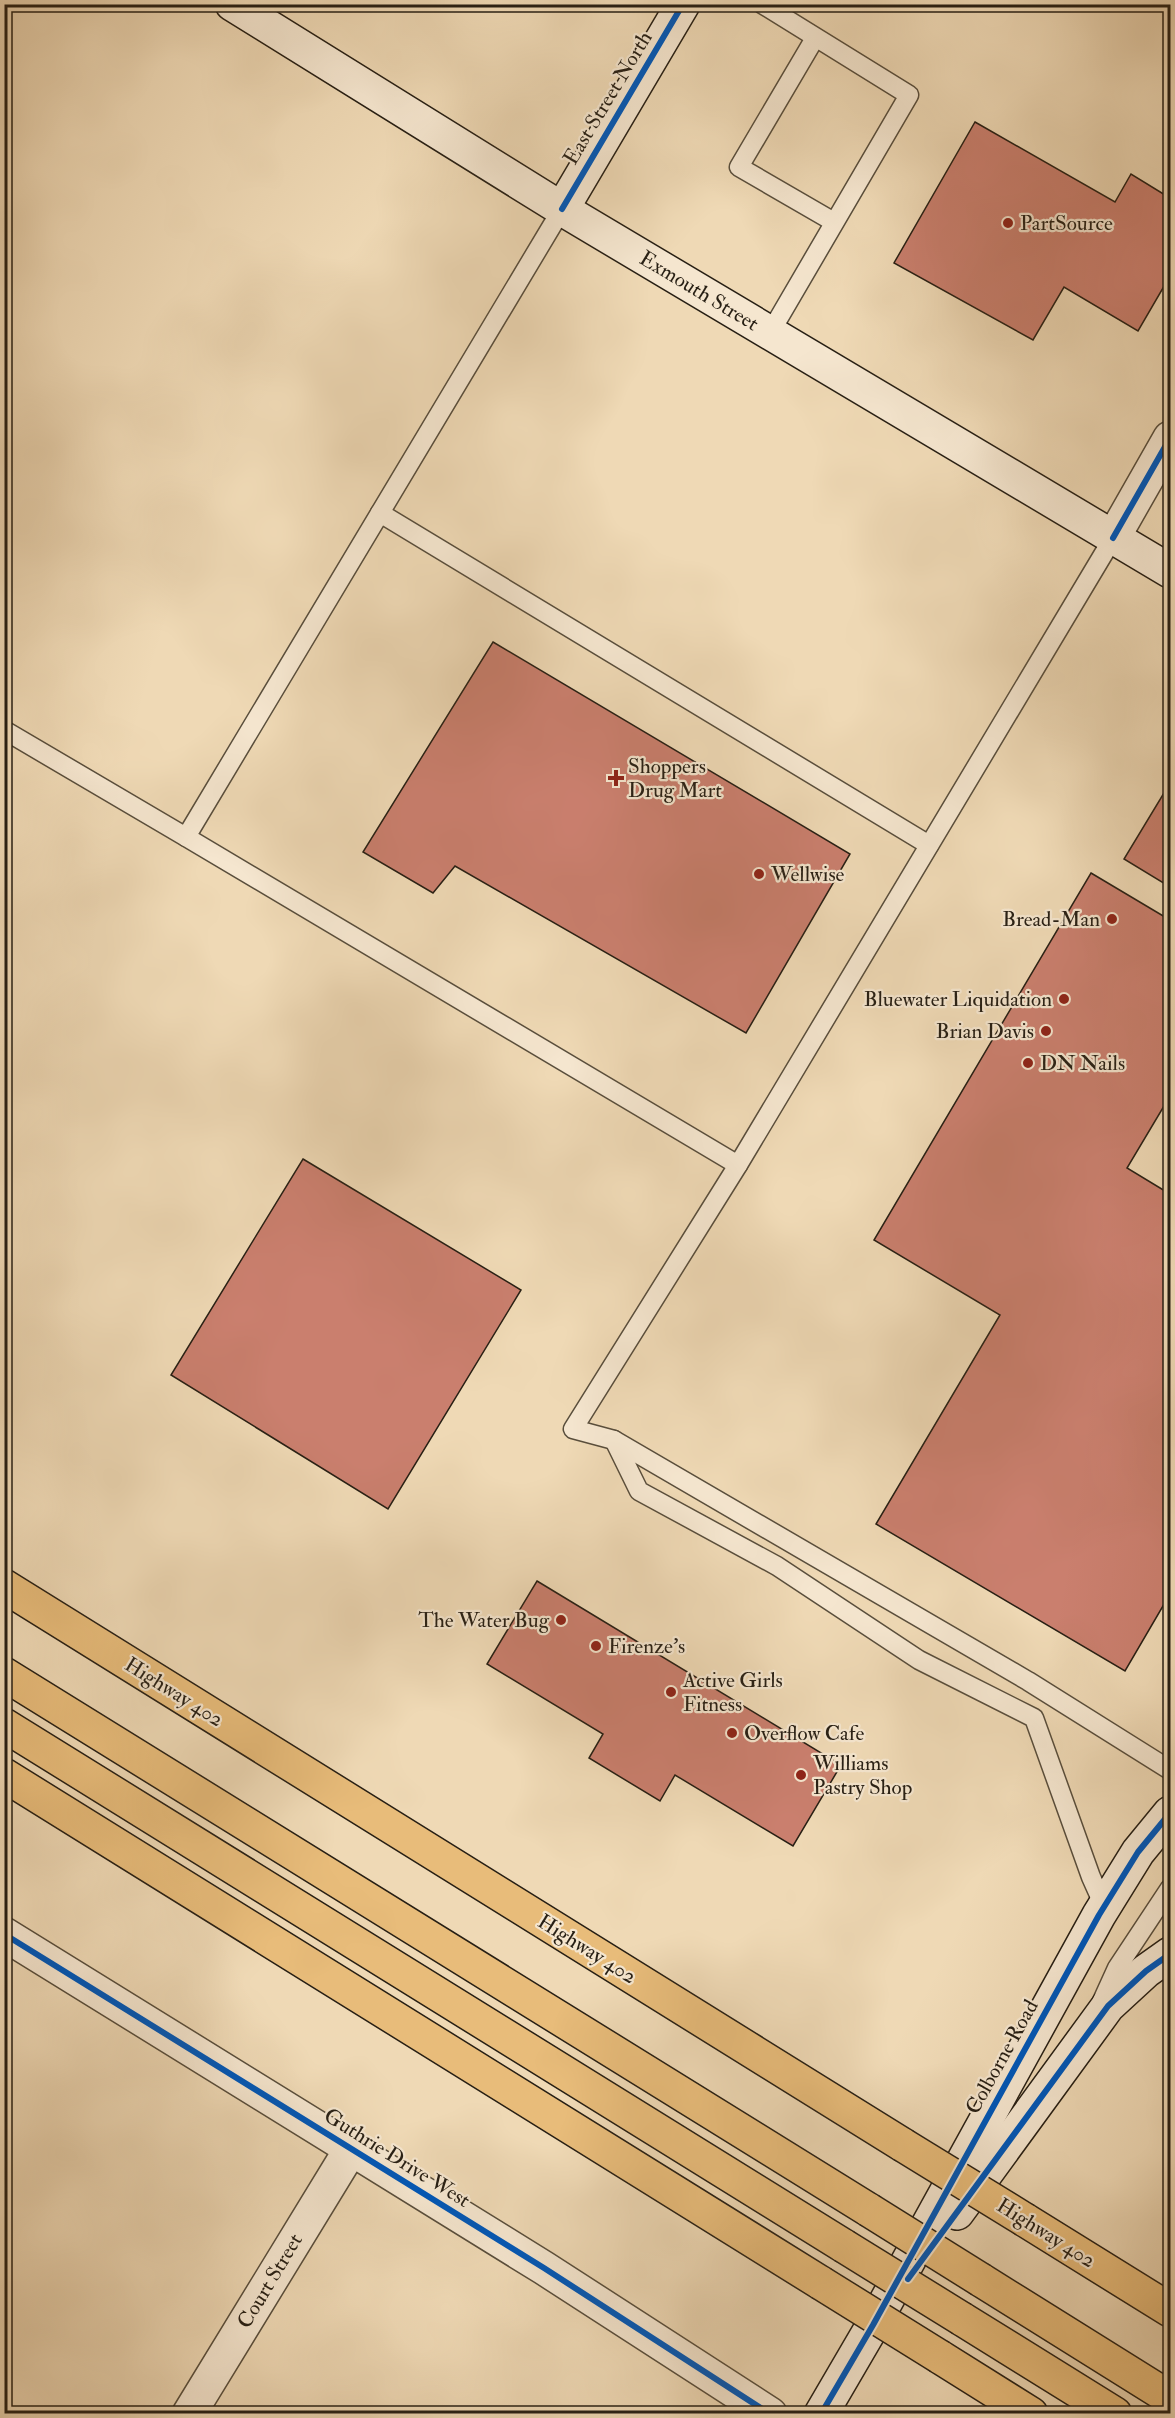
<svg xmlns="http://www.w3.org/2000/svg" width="1175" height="2418" viewBox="0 0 1175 2418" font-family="'IM FELL Double Pica',serif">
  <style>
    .building { fill: #ca7f6e; stroke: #271f14; stroke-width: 1.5 }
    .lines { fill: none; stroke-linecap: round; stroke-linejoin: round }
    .lane-casing { stroke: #594e3c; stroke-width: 21 }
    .street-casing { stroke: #594e3c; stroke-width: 36 }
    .secondary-casing { stroke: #271f14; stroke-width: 36 }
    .highway-casing { stroke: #271f14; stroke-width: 36 }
    .lane { stroke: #f5e6cf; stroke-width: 18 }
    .street { stroke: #f5e6cf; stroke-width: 33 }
    .secondary { stroke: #f5e6cf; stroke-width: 33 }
    .highway { stroke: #e8bc7a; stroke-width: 33 }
    .highway-bridge-casing { stroke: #271f14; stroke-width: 36; stroke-linecap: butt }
    .highway-bridge { stroke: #e8bc7a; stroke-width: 33 }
    .cycleway-casing { stroke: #f5e6cf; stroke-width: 10 }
    .cycleway { stroke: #0057b8; stroke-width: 6 }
    .poi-dot { fill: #8f2418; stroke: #f5e6cf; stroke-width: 2 }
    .labels { text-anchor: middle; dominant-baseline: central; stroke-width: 4.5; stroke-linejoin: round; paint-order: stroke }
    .street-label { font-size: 21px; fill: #271f14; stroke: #f5e6cf }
    .poi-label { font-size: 21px; fill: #271f14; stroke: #f5e6cf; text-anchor: start }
  </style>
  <rect width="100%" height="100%" fill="#efd9b5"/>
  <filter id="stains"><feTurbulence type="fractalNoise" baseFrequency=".00333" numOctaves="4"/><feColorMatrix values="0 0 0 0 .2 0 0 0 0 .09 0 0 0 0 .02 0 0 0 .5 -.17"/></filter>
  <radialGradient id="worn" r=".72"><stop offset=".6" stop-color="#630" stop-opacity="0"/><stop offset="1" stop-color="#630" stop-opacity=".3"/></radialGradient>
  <g class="building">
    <polygon points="975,122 1115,202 1131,174 1170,198 1170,276 1138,331 1064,287 1033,340 894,263"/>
    <polygon points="493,642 850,854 746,1033 455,866 433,893 363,852"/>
    <polygon points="1170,783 1170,887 1124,859"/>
    <polygon points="1091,873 1170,920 1170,1096 1127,1168 1170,1194 1170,1594 1125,1671 876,1524 1000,1315 874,1240"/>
    <polygon points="303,1159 521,1290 388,1509 171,1375"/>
    <polygon points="537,1581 841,1765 793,1846 675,1775 660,1801 589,1758 603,1734 487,1664"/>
  </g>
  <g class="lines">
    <defs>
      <g id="lane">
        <polyline points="762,4 909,95 770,333"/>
        <polyline points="815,38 739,167 834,222"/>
        <polyline points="562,209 186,837 738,1165"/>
        <polyline points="380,513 929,845"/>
        <polyline points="1113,538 738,1165 573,1429 614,1440 1028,1681 1170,1770"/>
        <polyline points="4,730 186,837"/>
        <polyline points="614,1440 639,1491 777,1566 919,1660 1034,1718 1091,1877 1104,1906"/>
        <polyline points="1102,2001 1117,1968 1170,1888"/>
      </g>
      <g id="street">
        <polyline points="1113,538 1170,438"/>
        <polyline points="4,1934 544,2268 770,2414"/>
        <polyline points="189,2414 351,2149"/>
      </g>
      <g id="secondary">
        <polyline points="232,4 562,209 1170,571"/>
        <polyline points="562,209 683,4"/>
        <polyline points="957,2213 1108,2006 1146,1971 1170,1954"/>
        <polyline points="821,2414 873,2325 1099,1915 1138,1852 1170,1813"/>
      </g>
      <g id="highway">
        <polyline points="4,1586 903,2145"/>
        <polyline points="4,1674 869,2210"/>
        <polyline points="4,1725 844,2246"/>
        <polyline points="4,1775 821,2283"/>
        <polyline points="1025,2220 1170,2310"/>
        <polyline points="981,2280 1170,2398"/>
        <polyline points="962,2319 1115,2414"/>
        <polyline points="940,2357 1031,2414"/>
      </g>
    </defs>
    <use href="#lane" class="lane-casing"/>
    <use href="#street" class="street-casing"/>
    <use href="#secondary" class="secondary-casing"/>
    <use href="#highway" class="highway-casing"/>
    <use href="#lane" class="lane"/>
    <use href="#street" class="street"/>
    <use href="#secondary" class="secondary"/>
    <use href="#highway" class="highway"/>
    <defs>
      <g id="highway-bridge">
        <polyline points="903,2145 1025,2220"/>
        <polyline points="869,2210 981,2280"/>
        <polyline points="844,2246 962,2319"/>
        <polyline points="821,2283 940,2357"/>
      </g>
    </defs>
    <use href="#highway-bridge" class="highway-bridge-casing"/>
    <use href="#highway-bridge" class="highway-bridge"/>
    <defs>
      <g id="cycleway">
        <polyline points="562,209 683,4"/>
        <polyline points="1113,538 1170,438"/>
        <polyline points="4,1934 544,2268 770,2414"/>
        <polyline points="908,2279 1108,2006 1146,1971 1170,1954"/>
        <polyline points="821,2414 873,2325 1099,1915 1138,1852 1170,1813"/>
      </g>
    </defs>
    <use href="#cycleway" class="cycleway-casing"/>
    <use href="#cycleway" class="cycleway"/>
  </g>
  <g class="poi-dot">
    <circle cx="1008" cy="223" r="6"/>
    <path d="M613 769h6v6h6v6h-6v6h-6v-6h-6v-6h6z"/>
    <circle cx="759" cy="874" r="6"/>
    <circle cx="1112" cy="919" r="6"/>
    <circle cx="1064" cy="999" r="6"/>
    <circle cx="1046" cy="1031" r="6"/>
    <circle cx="1028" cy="1063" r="6"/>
    <circle cx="561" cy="1620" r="6"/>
    <circle cx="596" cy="1646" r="6"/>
    <circle cx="671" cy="1692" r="6"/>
    <circle cx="732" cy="1733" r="6"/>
    <circle cx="801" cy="1775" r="6"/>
  </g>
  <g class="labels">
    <g class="street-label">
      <text transform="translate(608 98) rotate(-59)">East Street North</text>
      <text transform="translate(699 291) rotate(31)">Exmouth Street</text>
      <text transform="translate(174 1692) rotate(32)">Highway 402</text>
      <text transform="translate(587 1949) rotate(32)">Highway 402</text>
      <text transform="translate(1002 2057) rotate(-61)">Colborne Road</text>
      <text transform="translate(397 2158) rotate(32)">Guthrie Drive West</text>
      <text transform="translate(1046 2233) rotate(32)">Highway 402</text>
      <text transform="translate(270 2281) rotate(-59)">Court Street</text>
    </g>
    <g class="poi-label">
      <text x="1020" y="223">PartSource</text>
      <text x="628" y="766">Shoppers<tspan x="628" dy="24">Drug Mart</tspan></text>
      <text x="771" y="874">Wellwise</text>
      <text x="1100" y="919" text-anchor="end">Bread-Man</text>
      <text x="1052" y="999" text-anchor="end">Bluewater Liquidation</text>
      <text x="1034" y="1031" text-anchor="end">Brian Davis</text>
      <text x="1040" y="1063">DN Nails</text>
      <text x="549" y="1620" text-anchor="end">The Water Bug</text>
      <text x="608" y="1646">Firenze's</text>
      <text x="683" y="1680">Active Girls<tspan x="683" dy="24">Fitness</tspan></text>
      <text x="744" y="1733">Overflow Cafe</text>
      <text x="813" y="1763">Williams<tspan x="813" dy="24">Pastry Shop</tspan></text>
    </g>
  </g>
  <rect width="1175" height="2418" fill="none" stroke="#efd9b5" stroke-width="24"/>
  <rect x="6" y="6" width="1163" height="2406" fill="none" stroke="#271f14" stroke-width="3"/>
  <rect x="12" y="12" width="1151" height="2394" fill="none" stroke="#271f14" stroke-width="1.5"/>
  <rect width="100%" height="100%" filter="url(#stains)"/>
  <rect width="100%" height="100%" fill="url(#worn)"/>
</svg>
